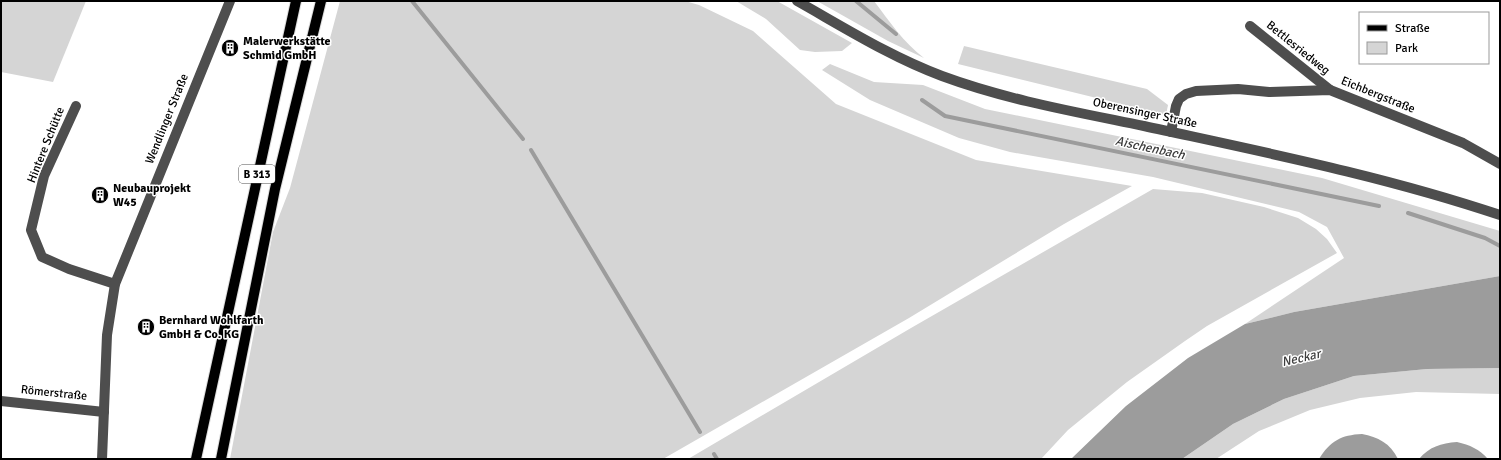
<svg xmlns="http://www.w3.org/2000/svg" width="1501" height="460" viewBox="0 0 1501 460" font-family="Signika,sans-serif">
  <style>
    .green { fill: #d5d5d5 }
    .water { fill: #9c9c9c }
    .lines { fill: none; stroke-linecap: round; stroke-linejoin: round }
    .stream { stroke: #9c9c9c; stroke-width: 4 }
    .major-casing { stroke: #dbdbdb; stroke-width: 12 }
    .minor { stroke: #4e4e4e; stroke-width: 10 }
    .major { stroke: #000; stroke-width: 10 }
    .labels { text-anchor: middle; dominant-baseline: central; stroke-width: 3; stroke-linejoin: round; paint-order: stroke }
    .shield { fill: #fff; stroke: #4c4c4c; stroke-width: 1 }
    .shield-label { font-size: 11px; font-weight: bold; fill: #000 }
    .poi-label { font-size: 12px; font-weight: bold; fill: #000; stroke: #fff; text-anchor: start }
    .street-label { font-size: 12px; fill: #000; stroke: #fff }
    .water-label { font-size: 13px; font-style: italic; fill: #3d3d3d; stroke: #fff }
  </style>
  <rect width="100%" height="100%" fill="#fff"/>
  <g class="green">
    <polygon points="1,1 86,1 53,82 1,72"/>
    <polygon points="340,1 685,1 699,5 753,31 836,104 976,160 1132,186 1064,224 909,318 663,459 230,459 273,232 290,188"/>
    <polygon points="736,1 777,1 852,43 842,51 815,52 800,50 766,19"/>
    <path d="M817,1h57c15,20 30,42 50,57l-36,-17z"/>
    <polygon points="964,46 1147,89 1168,105 1166,115 958,64"/>
    <polygon points="830,64 874,82 923,85 985,109 1322,178 1500,231 1500,276 1294,312 1245,324 1344,258 1327,227 1299,212 1153,177 1010,152 959,138 870,100 822,70"/>
    <polygon points="1153,189 1202,193 1264,207 1298,218 1316,229 1327,239 1337,253 1207,326 1185,341 1127,382 1068,430 1041,459 688,459 911,328"/>
    <polygon points="1500,368 1500,394 1416,392 1360,398 1310,410 1259,431 1216,459 1182,459 1233,424 1284,399 1354,376 1427,369"/>
  </g>
  <g class="water">
    <polygon points="1500,276 1500,368 1427,369 1354,376 1284,399 1233,424 1182,459 1071,459 1126,406 1188,358 1245,324 1294,312"/>
    <path d="M1362,434c16,3 28,9 36,25h-79c11,-18 22,-24 43,-25z"/>
    <path d="M1457,442c13,3 22,7 31,17h-69c10,-12 22,-16 38,-17z"/>
  </g>
  <g class="lines">
    <g class="stream">
      <polyline points="412,1 523,139"/>
      <polyline points="856,1 896,34"/>
      <polyline points="922,100 945,116 1379,206"/>
      <polyline points="531,150 700,432"/>
      <polyline points="1408,213 1485,238 1500,246"/>
      <polyline points="714,454 717,459"/>
    </g>
    <defs>
      <g id="major">
        <polyline points="196,459 296,1"/>
        <polyline points="221,459 275,189 321,1"/>
      </g>
    </defs>
    <use href="#major" class="major-casing"/>
    <g class="minor">
      <path d="M797,1c48,27 94,56 145,75 65,24 134,36 202,50 119,26 240,50 356,89"/>
      <polyline points="1250,26 1330,90"/>
      <polyline points="76,106 44,176 31,230 42,257 69,269 115,284"/>
      <polyline points="1171,132 1176,106 1179,99 1186,94 1196,91 1238,89 1269,92 1330,90 1463,143 1500,164"/>
      <polyline points="1,401 104,412"/>
      <polyline points="102,459 107,335 115,284 230,1"/>
    </g>
    <use href="#major" class="major"/>
  </g>
  <defs>
    <symbol id="building-disc" viewBox="-11 -11 22 22"><circle r="9.5" fill="#000" stroke="#fff"/><path d="M-4-6H4V6H1V3H-1V6H-4ZM-2.5-4.3h1.7v1.8h-1.7ZM.8-4.3h1.7v1.8H.8ZM-2.5-1h1.7V.8h-1.7ZM.8-1h1.7V.8H.8Z" fill="#fff"/></symbol>
  </defs>
  <g fill-rule="evenodd">
    <use href="#building-disc" x="220" y="38" width="20" height="20"/>
    <use href="#building-disc" x="90" y="185" width="20" height="20"/>
    <use href="#building-disc" x="136" y="317" width="20" height="20"/>
  </g>
  <g class="labels">
    <rect class="shield" x="239" y="165" width="36" height="18" rx="3"/>
    <g class="shield-label">
      <text x="257" y="174">B 313</text>
    </g>
    <g class="poi-label">
      <text x="243" y="41">Malerwerkstätte<tspan x="243" dy="14">Schmid GmbH</tspan></text>
      <text x="113" y="188">Neubauprojekt<tspan x="113" dy="14">W45</tspan></text>
      <text x="159" y="320">Bernhard Wohlfarth<tspan x="159" dy="14">GmbH &amp; Co. KG</tspan></text>
    </g>
    <g class="street-label">
      <text transform="translate(1298 48) rotate(39)">Bettlesriedweg</text>
      <text transform="translate(1378 95) rotate(22)">Eichbergstraße</text>
      <text transform="translate(1145 113) rotate(12)">Oberensinger Straße</text>
      <text transform="translate(167 119) rotate(-68)">Wendlinger Straße</text>
      <text transform="translate(46 145) rotate(-68)">Hintere Schütte</text>
      <text transform="translate(54 393) rotate(6)">Römerstraße</text>
    </g>
    <g class="water-label">
      <text transform="translate(1150 148) rotate(12)">Aischenbach</text>
      <text transform="translate(1301 358) rotate(-13)">Neckar</text>
    </g>
  </g>
  <rect width="1501" height="460" fill="none" stroke="#000000" stroke-width="4"/>
  <rect x="1359" y="12" width="130" height="52" fill="#ffffff" stroke="#999999"/>
  <rect x="1367" y="25" width="20" height="6" fill="#000000" stroke="#999999"/>
  <text x="1395" y="32" font-size="12" fill="#000000">Straße</text>
  <rect x="1367" y="42" width="20" height="12" fill="#d5d5d5" stroke="#999999"/>
  <text x="1395" y="52" font-size="12" fill="#000000">Park</text>
</svg>
